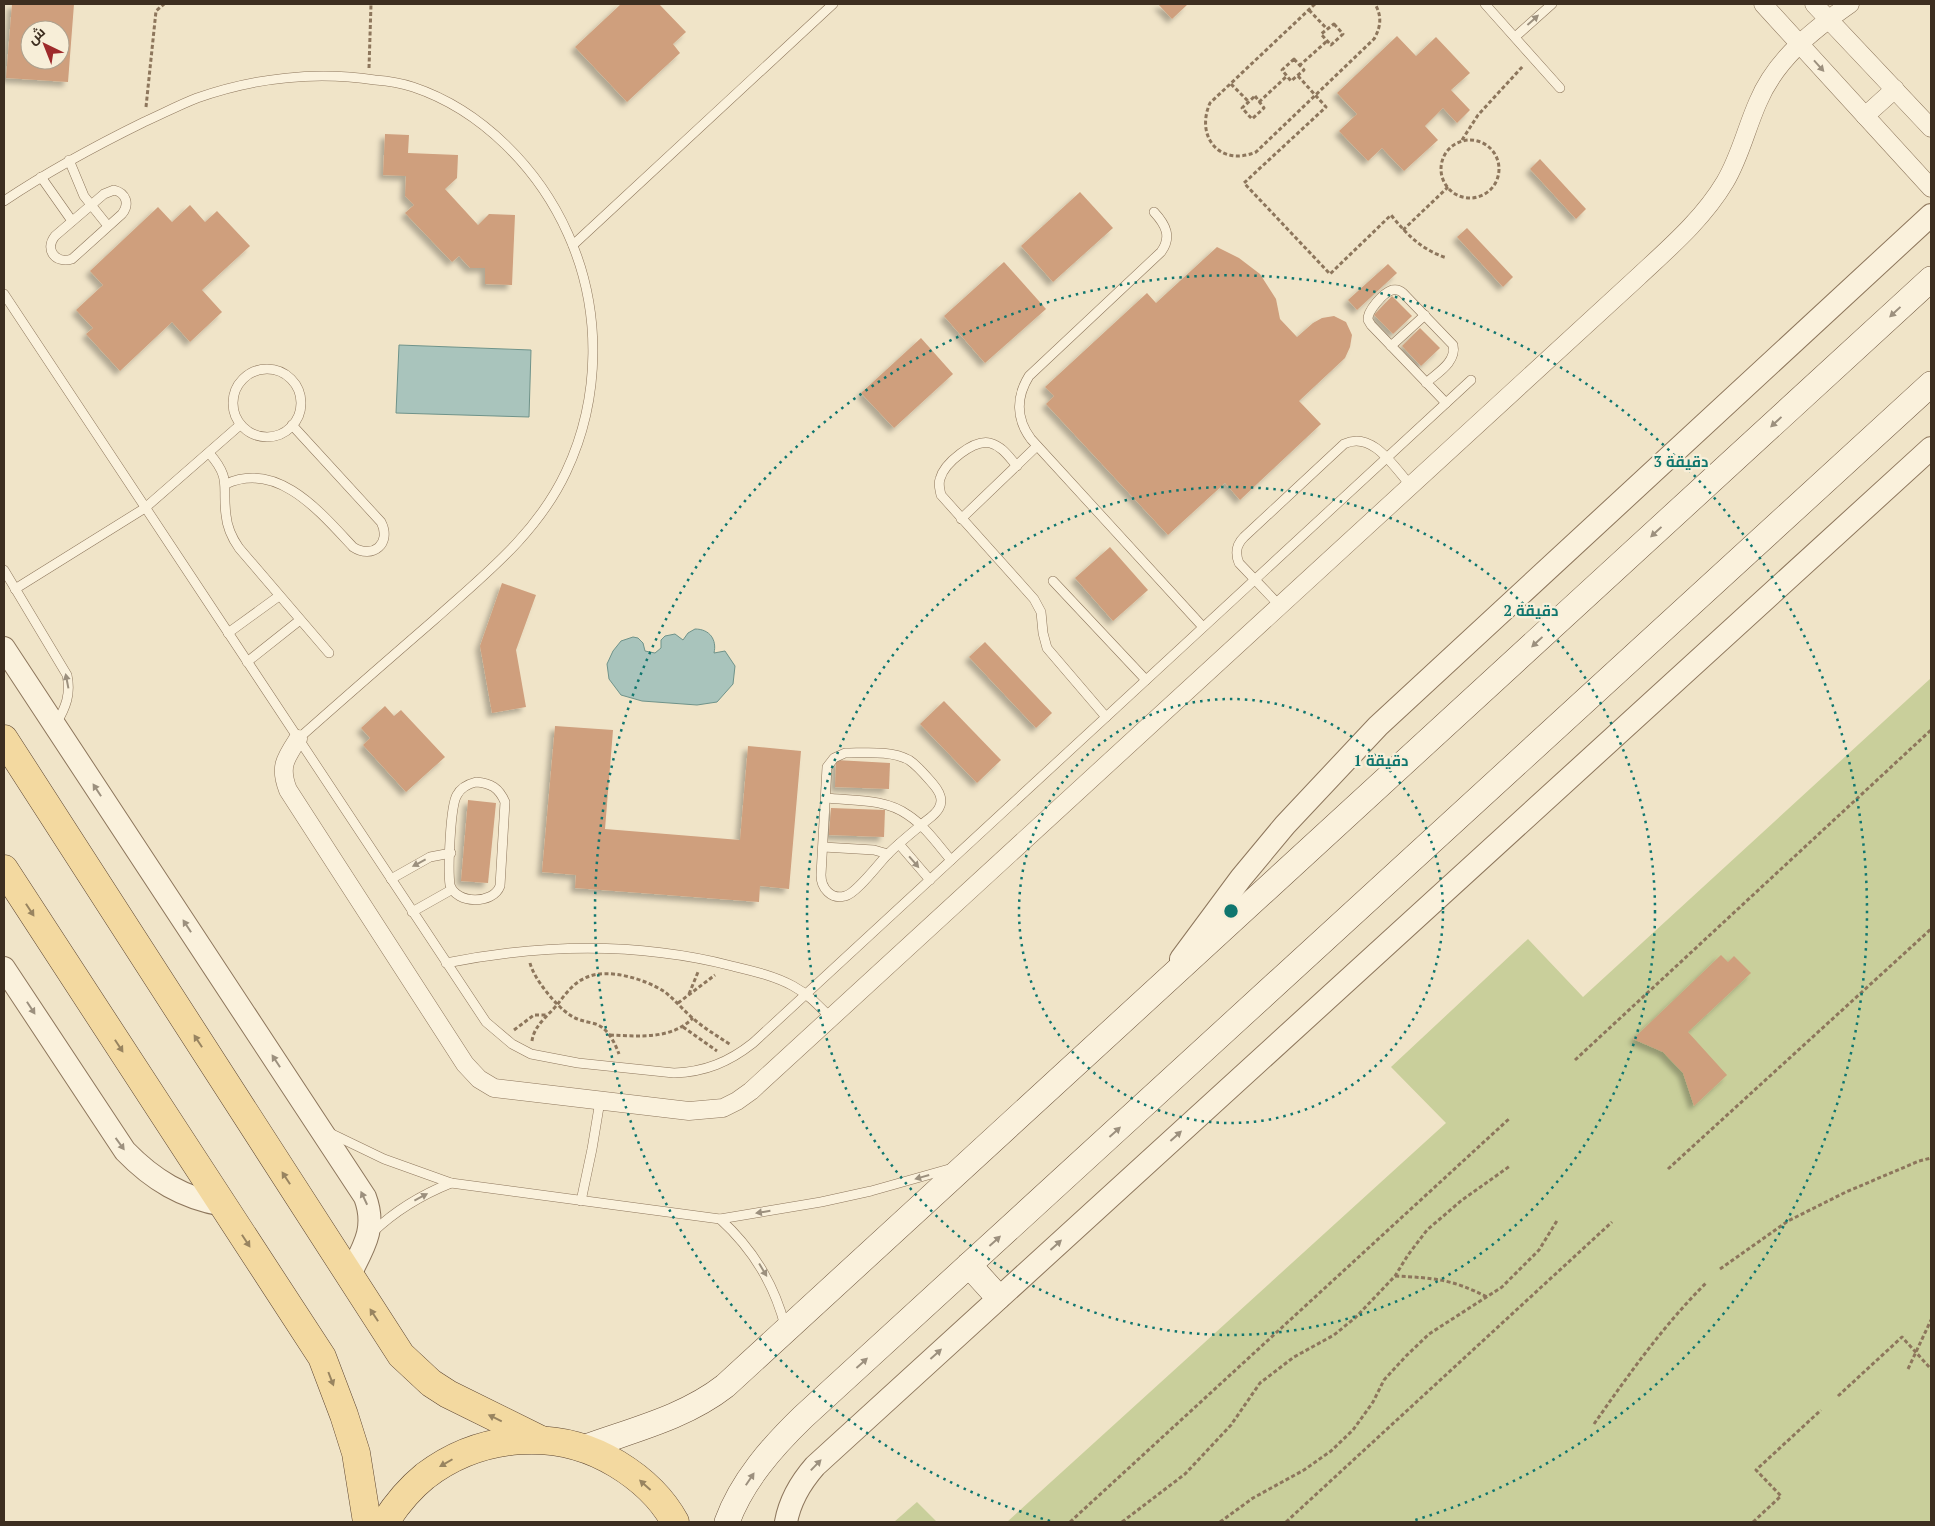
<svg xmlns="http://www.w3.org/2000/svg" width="1935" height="1526" viewBox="0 0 1935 1526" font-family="'PT Serif',Cairo,serif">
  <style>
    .green { fill: #c9cf9b }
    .water { fill: #a9c4bc; stroke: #6f938a }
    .building { fill: #cf9f7d; fill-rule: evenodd; filter: url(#shadow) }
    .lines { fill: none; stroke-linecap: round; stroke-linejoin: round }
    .service-casing { stroke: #8d765c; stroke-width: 10 }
    .minor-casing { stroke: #8d765c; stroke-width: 19 }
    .tertiary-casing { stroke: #8d765c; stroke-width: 24 }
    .secondary-casing { stroke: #6f573f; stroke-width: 26 }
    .primary-casing { stroke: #5b4430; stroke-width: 29 }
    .path { stroke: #8d765c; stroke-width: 3; stroke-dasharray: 4 2.5; stroke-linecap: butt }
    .service { stroke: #faf1dc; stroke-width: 9 }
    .minor { stroke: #faf1dc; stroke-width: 18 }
    .tertiary { stroke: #faf1dc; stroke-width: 22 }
    .secondary { stroke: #faf1dc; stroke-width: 25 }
    .primary { stroke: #f3d9a0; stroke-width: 28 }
    .oneway { fill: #9c907e }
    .oneway2 { fill: #988460 }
    .ring { fill: none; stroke: #0f766e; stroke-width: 2.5; stroke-dasharray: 2.5 5 }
    .centre { fill: #0f766e; stroke: #f7eed8; stroke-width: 2.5 }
    .ring-label { font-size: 15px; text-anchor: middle; font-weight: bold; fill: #0f766e; stroke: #f7eed8; stroke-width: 4.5; stroke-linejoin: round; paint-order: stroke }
  </style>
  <defs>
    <filter id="shadow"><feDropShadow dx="-4.5" dy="4.5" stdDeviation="2.5" flood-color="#0004"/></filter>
  </defs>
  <rect width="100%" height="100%" fill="#f0e4c8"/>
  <g class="green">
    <polygon points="1931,678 1931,1522 1007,1522 1446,1123 1391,1067 1528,939 1583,997"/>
    <polygon points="917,1502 937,1522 894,1522"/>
  </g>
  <g class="water">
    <polygon points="399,345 531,350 529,417 396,413"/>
    <path d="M695,629c15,0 22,11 19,24l11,-2 10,15 -2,18 -16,18 -20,3 -55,-4 -21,-6 -12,-16 -2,-15 6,-13 8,-10 12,-4 5,1 5,5 2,8 10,2 6,-5v-8l4,-4 10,-2 8,6 5,-7z"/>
  </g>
  <g class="building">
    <path d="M12,4h62l-6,78 -62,-4zM30,30h30v30h-30z"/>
    <polygon points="621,4 659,4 686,32 673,44 680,53 627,102 575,47"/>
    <polygon points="1158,4 1188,4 1172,19"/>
    <polygon points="1397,36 1416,56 1436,37 1470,73 1451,90 1470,110 1457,123 1443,108 1425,126 1438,140 1404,171 1382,148 1368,161 1339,131 1357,114 1337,93"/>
    <polygon points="385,134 409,135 408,153 458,155 457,178 445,189 478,225 489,214 515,215 512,285 485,284 485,268 470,268 459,256 452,262 405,213 414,205 405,196 406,176 383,175"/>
    <polygon points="1540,159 1586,209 1576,219 1530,169"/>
    <polygon points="1080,192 1113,228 1053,282 1021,246"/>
    <polygon points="190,205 205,222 217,211 250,246 202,290 222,312 190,342 172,322 120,371 86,334 93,328 76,310 103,285 90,271 158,207 172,222"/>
    <polygon points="1467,228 1513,277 1503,287 1457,237"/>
    <polygon points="1217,247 1239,258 1260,274 1276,299 1280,319 1297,337 1313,323 1322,318 1334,316 1346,322 1352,335 1350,347 1345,358 1299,401 1321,424 1240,500 1225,483 1168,535 1046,404 1054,396 1045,387 1147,293 1156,303"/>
    <polygon points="1004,262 1046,309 985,363 944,316"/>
    <polygon points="1388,264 1397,273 1357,310 1348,300"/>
    <polygon points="1392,296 1412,316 1393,334 1374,315"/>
    <polygon points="1420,328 1440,348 1421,366 1402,346"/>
    <polygon points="921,338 953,374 894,428 861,393"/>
    <polygon points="1110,547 1148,590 1113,621 1075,578"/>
    <polygon points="502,583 536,595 516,650 526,707 492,713 480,646"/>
    <polygon points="985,642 1052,713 1036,728 969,657"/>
    <polygon points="944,701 1001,760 977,783 920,724"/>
    <polygon points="385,706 394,716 401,710 445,757 406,792 363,745 370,738 361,728"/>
    <polygon points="555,726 613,730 605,829 740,840 748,746 801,751 789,889 760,886 759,902 575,888 576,875 542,872"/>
    <polygon points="836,760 890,763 889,789 835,787"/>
    <polygon points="468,800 496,803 488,883 461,881"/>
    <polygon points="831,808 885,810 884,837 829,835"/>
    <polygon points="1721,955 1728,962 1734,956 1751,973 1688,1032 1727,1075 1694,1106 1683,1073 1663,1052 1633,1039"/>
  </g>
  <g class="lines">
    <defs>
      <g id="service">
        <polyline points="1485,4 1560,88"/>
        <polyline points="1515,37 1552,4"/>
        <polyline points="69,160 84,196 108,226"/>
        <polyline points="41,177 72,221"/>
        <path d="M114,190c12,3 16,14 8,24l-50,45c-16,5 -28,-9 -17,-23l49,-42z"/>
        <path d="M4,201c45,-30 91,-55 140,-79 18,-8 35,-17 53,-24 57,-20 119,-27 178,-18 13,1 26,3 38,7 69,23 126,82 155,147 34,75 33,164 -2,238 -29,62 -82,103 -132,148 -45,39 -91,79 -136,119"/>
        <path d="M1154,212c12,13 18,25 7,40l-132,124c-13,21 -13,43 2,63l172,188"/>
        <polyline points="573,245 833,4"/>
        <path d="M4,294l482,728 26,22 19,10 47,9 96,10c31,-1 55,-11 79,-30l718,-663"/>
        <polyline points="1391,346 1425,315"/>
        <circle cx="267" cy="403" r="34"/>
        <path d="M1426,383c11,-10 31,-21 27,-38l-50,-52c-3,-3 -6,-4 -11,-3 -9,3 -25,21 -24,30l3,5 75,78"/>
        <path d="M209,453c23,26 13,33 17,62 1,12 6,23 13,33l90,105"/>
        <path d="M1017,466c-8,-9 -15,-20 -27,-23 -16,-4 -46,20 -50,36 -2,6 0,11 1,16l93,104 7,13 2,21 4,15 59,69"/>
        <path d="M226,484c52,-24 95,29 127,63 20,13 39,-4 28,-25l-89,-97"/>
        <polyline points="961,519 1037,446"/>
        <path d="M4,570l63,105c4,19 -1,32 -11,49"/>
        <polyline points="1053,581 1146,680"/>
        <polyline points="15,589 145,508 240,425"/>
        <path d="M1280,606l-41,-43c-4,-10 -3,-18 5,-26l100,-93c28,-14 50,23 67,42"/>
        <polyline points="228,633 279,596"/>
        <polyline points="247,662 300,620"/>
        <path d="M845,753c20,0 46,-3 64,7 9,6 17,16 24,24 6,7 11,15 6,24 -4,8 -13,12 -19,18 -11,9 -22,18 -32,28 -9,9 -32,40 -43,42 -14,4 -24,-8 -24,-21l6,-108 7,-9z"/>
        <path d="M476,782c15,1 23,6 29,20l-5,84c-7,19 -44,18 -50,-1 -2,-15 0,-79 7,-90 4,-8 11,-11 19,-13z"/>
        <path d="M826,798c26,3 59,0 82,17 17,11 30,30 43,45"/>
        <polyline points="899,844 930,880"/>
        <polyline points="823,847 874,850 888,854"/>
        <polyline points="391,879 430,857 451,853"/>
        <polyline points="412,912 451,890"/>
        <path d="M446,963c95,-19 192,-21 286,3 21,5 43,10 61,20 15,8 26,20 38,32"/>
        <polyline points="330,1133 384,1159 451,1183 720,1219 821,1202 871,1191 949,1169"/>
        <polyline points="581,1201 592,1149 600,1101"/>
        <path d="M720,1219c33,30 54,64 65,107"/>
        <path d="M373,1232c23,-22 48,-37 78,-49"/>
      </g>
      <g id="minor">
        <polyline points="1763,4 1931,188"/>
        <polyline points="1814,4 1931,128"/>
        <polyline points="1865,116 1895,89"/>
        <path d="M298,739c-13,20 -19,28 -10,51l177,274 14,15 15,9 195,23 34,-3 14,-7 14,-10 887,-814c31,-29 65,-58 87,-95 15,-25 21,-53 33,-80 18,-43 55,-72 92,-98"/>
      </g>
      <g id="tertiary">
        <path d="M4,648l361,549c12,32 -2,51 -16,79"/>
        <polyline points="1181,959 1241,878 1285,825 1378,726 1931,215"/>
        <path d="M4,968l121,183c28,29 58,47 98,54"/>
        <path d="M786,1522c4,-22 15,-40 29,-56l1116,-1018"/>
      </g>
      <g id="secondary">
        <polyline points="969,1265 998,1297"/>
        <path d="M583,1448c49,-18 101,-30 142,-62l1206,-1107"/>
        <path d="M727,1522c15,-41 45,-75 76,-105l1128,-1033"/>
      </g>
      <g id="primary">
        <polyline points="4,739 401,1355 431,1383 448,1394 539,1439"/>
        <polyline points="4,869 322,1357 344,1415 356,1453 367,1522"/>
        <path d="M385,1522c11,-17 24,-33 40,-46 55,-42 132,-49 192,-12 23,14 45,34 58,58"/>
      </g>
    </defs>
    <use href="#service" class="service-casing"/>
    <use href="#minor" class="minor-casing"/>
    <use href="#tertiary" class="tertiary-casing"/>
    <use href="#secondary" class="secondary-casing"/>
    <use href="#primary" class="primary-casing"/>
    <g class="path">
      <path d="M1315,4l-105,99c-15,34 10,64 46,49l118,-113c7,-12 8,-23 1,-35"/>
      <polyline points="1309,10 1327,29"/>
      <polygon points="1334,24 1343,34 1331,45 1321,34"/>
      <polygon points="1294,59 1304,70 1291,81 1282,70"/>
      <polyline points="1299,66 1327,41"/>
      <polyline points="369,68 371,4"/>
      <path d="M1298,76l28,31 -82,76 86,91 61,-59c16,20 31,35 56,43"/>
      <polyline points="1231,84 1249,102"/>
      <polygon points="1255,96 1264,108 1252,119 1242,108"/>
      <polyline points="1259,102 1287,76"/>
      <polyline points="146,107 156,11 164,4"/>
      <circle cx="1470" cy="169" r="29"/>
      <polyline points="1462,140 1478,115 1523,66"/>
      <polyline points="1403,230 1448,187"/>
      <path d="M530,963c4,16 26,43 40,52 7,5 14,6 22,8 15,3 22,18 27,31"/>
      <polyline points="689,994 698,972"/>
      <polyline points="678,1003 715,975"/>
      <polyline points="683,1027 717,1051"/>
      <polyline points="514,1030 534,1015 548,1015"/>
      <path d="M610,1035c29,1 61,5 83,-17"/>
      <path d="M532,1041c2,-17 19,-27 28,-40 7,-9 14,-18 25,-23 22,-11 60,1 80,14 11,9 20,20 31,29 11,9 23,16 35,24"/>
      <polyline points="1575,1060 1931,730"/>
      <polyline points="1668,1169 1931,929"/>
      <polyline points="1720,1269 1788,1221 1846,1192 1919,1161 1931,1158"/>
      <path d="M1395,1276c39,2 57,3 92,21"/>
      <polyline points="1908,1369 1931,1320"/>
      <polyline points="1838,1396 1902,1337 1931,1369"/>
      <path d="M1594,1424c35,-50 69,-98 112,-141"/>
      <polyline points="1070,1522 1510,1118"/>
      <polyline points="1122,1522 1185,1474 1231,1425 1260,1383 1294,1357 1334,1335 1356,1317 1395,1276 1408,1255 1427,1230 1462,1200 1510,1166"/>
      <polyline points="1220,1522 1253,1498 1304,1470 1331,1451 1353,1430 1373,1402 1384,1380 1406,1356 1429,1334 1502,1287 1539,1250 1558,1219"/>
      <polyline points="1286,1522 1612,1222"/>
      <polyline points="1753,1522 1781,1496 1756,1470 1821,1410"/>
    </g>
    <use href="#service" class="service"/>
    <use href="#minor" class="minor"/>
    <use href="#tertiary" class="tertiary"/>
    <use href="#secondary" class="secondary"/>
    <use href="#primary" class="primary"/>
  </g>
  <defs><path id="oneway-solid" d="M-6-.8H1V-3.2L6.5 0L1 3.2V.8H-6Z" transform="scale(1.25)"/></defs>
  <g class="oneway">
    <use href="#oneway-solid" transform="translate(1533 20) rotate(-42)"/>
    <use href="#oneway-solid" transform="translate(1819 66) rotate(48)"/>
    <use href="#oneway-solid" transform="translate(1895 312) rotate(137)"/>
    <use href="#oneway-solid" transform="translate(1776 422) rotate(137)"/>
    <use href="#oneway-solid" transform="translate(1656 532) rotate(137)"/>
    <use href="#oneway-solid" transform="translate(1537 642) rotate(137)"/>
    <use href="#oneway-solid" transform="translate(67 681) rotate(-101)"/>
    <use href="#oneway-solid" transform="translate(97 790) rotate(-123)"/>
    <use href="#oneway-solid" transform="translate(914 862) rotate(49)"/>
    <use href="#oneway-solid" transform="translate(419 863) rotate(152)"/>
    <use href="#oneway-solid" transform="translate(187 926) rotate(-123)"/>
    <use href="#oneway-solid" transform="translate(31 1008) rotate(57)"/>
    <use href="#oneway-solid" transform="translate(276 1061) rotate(-123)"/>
    <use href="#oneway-solid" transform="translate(1115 1132) rotate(-42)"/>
    <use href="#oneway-solid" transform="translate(1176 1136) rotate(-42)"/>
    <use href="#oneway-solid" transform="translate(120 1144) rotate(54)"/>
    <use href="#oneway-solid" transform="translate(922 1177) rotate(164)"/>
    <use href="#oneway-solid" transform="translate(421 1197) rotate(-28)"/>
    <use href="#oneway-solid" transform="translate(364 1198) rotate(-115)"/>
    <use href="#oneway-solid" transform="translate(763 1212) rotate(171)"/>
    <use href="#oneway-solid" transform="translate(995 1241) rotate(-42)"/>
    <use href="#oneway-solid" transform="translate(1056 1245) rotate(-42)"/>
    <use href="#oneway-solid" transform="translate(763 1270) rotate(59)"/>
    <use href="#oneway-solid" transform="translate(936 1354) rotate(-42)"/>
    <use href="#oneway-solid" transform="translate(862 1363) rotate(-42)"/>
    <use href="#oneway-solid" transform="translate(816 1465) rotate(-46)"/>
    <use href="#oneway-solid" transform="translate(750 1479) rotate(-56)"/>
  </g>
  <g class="oneway2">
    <use href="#oneway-solid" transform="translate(30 910) rotate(57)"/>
    <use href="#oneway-solid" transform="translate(198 1041) rotate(-123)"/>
    <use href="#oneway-solid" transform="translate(119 1046) rotate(57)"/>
    <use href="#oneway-solid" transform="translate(286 1178) rotate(-123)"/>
    <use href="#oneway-solid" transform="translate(246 1241) rotate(57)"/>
    <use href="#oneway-solid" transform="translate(374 1315) rotate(-123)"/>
    <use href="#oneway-solid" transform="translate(331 1379) rotate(69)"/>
    <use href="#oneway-solid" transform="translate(495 1418) rotate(-154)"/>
    <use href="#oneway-solid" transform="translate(446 1463) rotate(150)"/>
    <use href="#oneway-solid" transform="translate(645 1485) rotate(-138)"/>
  </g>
  <g class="ring">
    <circle cx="1231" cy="911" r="212"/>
    <circle cx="1231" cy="911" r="424"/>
    <path d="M1050 1521A636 636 0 1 1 1412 1521"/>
  </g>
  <circle cx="1231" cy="911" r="8" class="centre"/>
  <g class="ring-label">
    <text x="1681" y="467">3 دقيقة</text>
    <text x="1531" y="616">2 دقيقة</text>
    <text x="1381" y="766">1 دقيقة</text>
  </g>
  <rect width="1935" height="1526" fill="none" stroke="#3d2e20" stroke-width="10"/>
  <g transform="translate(45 45) rotate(317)"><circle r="24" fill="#f7eed8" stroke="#ada18e"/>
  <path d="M0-4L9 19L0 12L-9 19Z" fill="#9e2a2b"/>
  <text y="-8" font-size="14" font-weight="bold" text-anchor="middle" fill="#3d2e20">ش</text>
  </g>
</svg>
